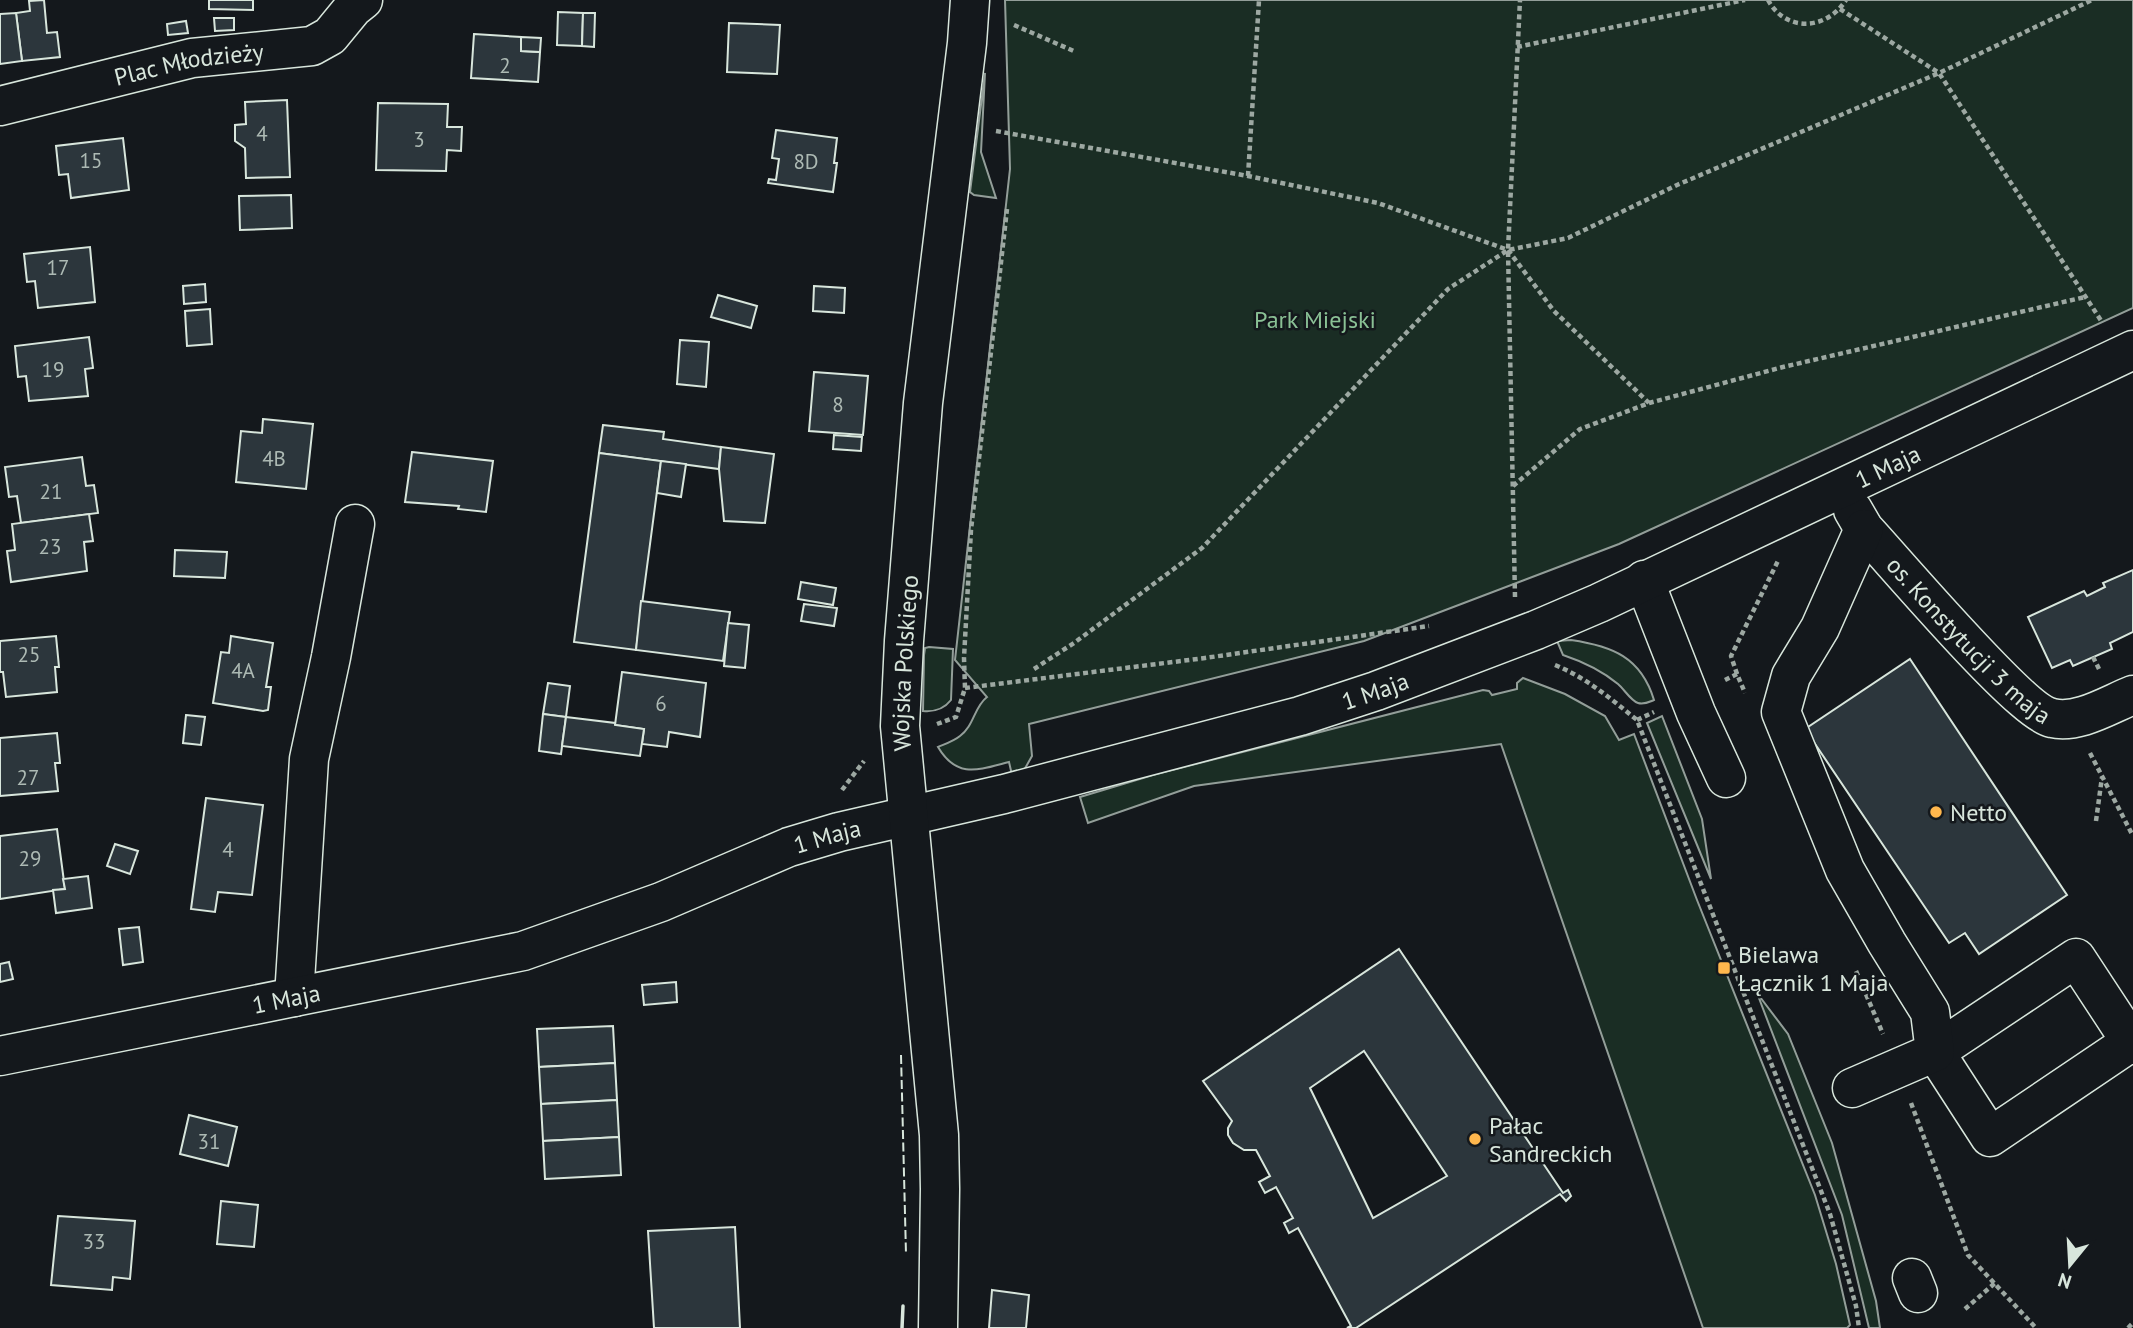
<svg xmlns="http://www.w3.org/2000/svg" width="2133" height="1328" viewBox="0 0 2133 1328" font-family="'PT Sans',sans-serif">
  <style>
    .green { fill: #1a2d24; stroke: #939e99; stroke-width: 2 }
    .building { fill: #2c363c; stroke: #d8e6dc; stroke-width: 2; fill-rule: evenodd }
    .lines { fill: none; stroke-linecap: round; stroke-linejoin: round }
    .minor-casing { stroke: #d8e6dc; stroke-width: 41 }
    .path { stroke: #9da8a2; stroke-width: 4.5; stroke-dasharray: 5 3.5; stroke-linecap: butt }
    .minor { stroke: #14181c; stroke-width: 38 }
    .fence { stroke: #d8e6dc; stroke-width: 2; stroke-dasharray: 9 3.5; stroke-linecap: butt }
    .wall { stroke: #d8e6dc; stroke-width: 3.5 }
    .poi-dot { fill: #ffb74d; stroke: #14181c; stroke-width: 2.5 }
    .labels { text-anchor: middle; dominant-baseline: central; stroke-width: 5; stroke-linejoin: round; paint-order: stroke }
    .number-label { font-size: 21px; fill: #adbab4 }
    .street-label { font-size: 24px; fill: #d8e6dc; stroke: #14181c }
    .park-label { font-size: 24px; fill: #8ac095; stroke: #14181c }
    .poi-label { font-size: 24px; fill: #d8e6dc; stroke: #14181c; text-anchor: start }
  </style>
  <rect width="100%" height="100%" fill="#14181c"/>
  <g class="green">
    <path d="M1005,0h1128v308l-514,236 -255,97 -335,83 3,32 -9,16 -11,3 -3,-13c-31,8 -52,17 -71,-15 7,-3 16,-6 22,-11 14,-10 14,-29 27,-39l-32,-37 55,-491z"/>
    <polygon points="985,73 981,152 996,198 974,195 970,192"/>
    <path d="M1571,640c41,6 70,17 83,60 -5,2 -10,5 -16,3 -7,-2 -14,-14 -20,-19 -17,-14 -34,-22 -55,-29l-6,-14z"/>
    <path d="M929,647l24,2 -2,51c-7,9 -17,12 -28,11l1,-56 1,-7z"/>
    <polygon points="1523,678 1565,694 1605,716 1619,740 1634,734 1697,900 1815,1195 1836,1264 1850,1325 1847,1328 1703,1328 1501,744 1194,786 1088,823 1080,797 1153,775 1483,690 1489,691 1492,695 1517,689 1517,683"/>
    <polygon points="1662,716 1702,819 1711,879 1647,723"/>
    <polygon points="1757,993 1788,1034 1832,1143 1876,1301 1880,1328 1869,1328 1842,1215"/>
  </g>
  <g class="building">
    <polygon points="44,0 47,33 57,32 60,57 22,61 16,13 30,11 29,1"/>
    <polygon points="209,0 253,0 253,10 209,9"/>
    <polygon points="558,12 583,13 582,46 557,45"/>
    <polygon points="16,13 22,61 0,64 0,14"/>
    <polygon points="583,13 595,13 594,47 582,46"/>
    <polygon points="214,18 234,18 234,30 215,31"/>
    <polygon points="186,21 188,33 168,35 167,24"/>
    <polygon points="729,23 780,25 777,74 727,72"/>
    <polygon points="474,34 521,37 521,51 540,52 538,82 471,78"/>
    <polygon points="521,37 541,38 540,52 521,51"/>
    <polygon points="287,100 290,177 246,178 245,148 235,141 235,125 246,124 245,102"/>
    <polygon points="378,103 448,104 447,127 462,127 461,151 447,150 446,171 376,170"/>
    <polygon points="776,130 837,138 834,163 837,163 833,192 768,183 769,179 776,180 779,159 772,158"/>
    <polygon points="123,138 129,190 71,198 68,174 59,175 56,146"/>
    <polygon points="291,195 292,228 240,230 239,196"/>
    <polygon points="90,247 95,302 38,308 35,281 27,282 24,254"/>
    <polygon points="205,284 206,302 184,304 183,286"/>
    <polygon points="814,286 845,288 844,313 813,311"/>
    <polygon points="718,295 757,306 751,328 711,317"/>
    <polygon points="210,309 212,344 187,346 185,311"/>
    <polygon points="89,337 93,368 85,369 88,396 29,401 26,376 18,377 15,346"/>
    <polygon points="680,340 709,342 706,387 677,384"/>
    <polygon points="814,372 868,376 863,435 809,431"/>
    <polygon points="263,419 313,424 306,489 236,482 241,431 262,433"/>
    <polygon points="603,425 664,432 663,439 721,447 719,469 599,453"/>
    <polygon points="834,435 862,437 861,451 833,449"/>
    <polygon points="721,447 774,454 765,523 724,521 719,469"/>
    <polygon points="412,452 493,461 486,512 458,509 459,506 405,502"/>
    <polygon points="599,453 661,461 636,650 574,642"/>
    <polygon points="82,457 86,486 94,485 98,513 21,523 17,496 9,497 5,467"/>
    <polygon points="661,461 686,464 681,497 657,493"/>
    <polygon points="89,514 93,541 84,542 87,571 11,582 7,551 15,550 12,524"/>
    <polygon points="175,550 227,552 225,578 174,576"/>
    <polygon points="2133,570 2133,632 2110,643 2112,649 2073,666 2070,660 2052,668 2028,617 2084,591 2087,596 2105,587 2103,583"/>
    <polygon points="801,582 836,588 833,605 798,599"/>
    <polygon points="641,601 730,612 723,661 636,650"/>
    <polygon points="804,604 837,608 834,626 801,621"/>
    <polygon points="728,623 749,625 745,668 724,666"/>
    <polygon points="56,636 59,667 55,667 57,692 6,697 3,672 0,672 0,641"/>
    <polygon points="231,636 273,643 266,687 271,687 268,710 263,711 213,703 221,652 229,653"/>
    <polygon points="1910,659 2067,895 1979,954 1965,933 1949,943 1805,729"/>
    <polygon points="622,672 706,683 700,737 669,732 667,747 642,744 644,729 615,725"/>
    <polygon points="548,683 570,686 566,717 543,714"/>
    <polygon points="543,714 566,717 561,754 539,751"/>
    <polygon points="186,715 205,717 201,745 183,743"/>
    <polygon points="566,717 615,723 615,725 644,729 640,756 562,746"/>
    <polygon points="57,733 60,763 55,763 58,791 0,796 0,738"/>
    <polygon points="206,798 263,805 252,895 218,892 215,912 191,909"/>
    <polygon points="57,829 65,889 0,899 0,836"/>
    <polygon points="115,844 138,851 130,874 107,866"/>
    <polygon points="88,876 92,908 56,913 53,890 65,889 63,879"/>
    <polygon points="139,927 143,962 123,965 119,929"/>
    <path d="M1399,949l164,244 5,-3 3,6 -5,5 -6,-7 -204,134h-9l4,-2 -53,-98 -9,5 -5,-10 9,-5 -17,-31 -11,6 -6,-11 11,-6 -14,-26h-12l-11,-7 -5,-8v-7l4,-7 -29,-40zM1364,1051l83,125 -74,42 -63,-130z"/>
    <polygon points="9,962 13,979 0,982 0,964"/>
    <polygon points="676,982 677,1002 644,1005 642,985"/>
    <polygon points="613,1026 615,1063 539,1067 537,1029"/>
    <polygon points="615,1063 617,1100 541,1104 539,1067"/>
    <polygon points="617,1100 619,1137 543,1141 541,1104"/>
    <polygon points="189,1115 237,1127 228,1166 180,1154"/>
    <polygon points="619,1137 621,1175 545,1179 543,1141"/>
    <polygon points="221,1201 258,1205 254,1247 217,1244"/>
    <polygon points="58,1216 135,1221 130,1279 113,1277 112,1290 51,1285"/>
    <polygon points="735,1227 740,1328 654,1328 648,1231"/>
    <polygon points="992,1290 1029,1295 1026,1328 989,1328"/>
  </g>
  <g class="lines">
    <defs>
      <g id="minor">
        <path id="s1" d="M0,106l192,-48 120,-12 18,-10 23,-28 10,-8"/>
        <path id="s2" d="M1853,510l11,19c29,31 157,183 188,189 27,6 56,-13 81,-23"/>
        <polyline points="1644,580 1696,713 1726,778"/>
        <polyline points="294,997 309,759 331,657 355,524"/>
        <polyline points="2131,1042 1990,1137 1935,1052 2076,958 2133,1045"/>
        <path id="s3" d="M0,1056l523,-105 138,-49 128,-55 50,-15 165,-38 296,-78 76,-25 160,-61 63,-27 534,-253"/>
        <polyline points="1852,1088 1935,1052 1930,1012 1887,943 1845,870 1781,712 1791,676 1820,628 1864,529"/>
        <polyline points="1912,1278 1918,1293"/>
        <path id="s4" d="M938,1328l2,-139 -1,-54 -39,-409 4,-85 19,-238 44,-360 3,-43"/>
      </g>
    </defs>
    <use href="#minor" class="minor-casing"/>
    <g class="path">
      <path d="M1768,0c18,33 59,30 78,0"/>
      <polyline points="1840,9 1939,73 2102,322"/>
      <polyline points="1014,25 1076,52"/>
      <polyline points="1517,47 1745,0"/>
      <polyline points="996,131 1248,176 1378,203 1508,250 1554,311 1649,403"/>
      <polyline points="1248,176 1259,0"/>
      <polyline points="1513,486 1580,429 1649,403 1783,367 2085,297"/>
      <polyline points="1515,597 1508,250 1520,0"/>
      <polyline points="2093,657 2099,669"/>
      <path d="M1555,665c32,13 56,34 82,55l193,494 26,92 3,22"/>
      <polyline points="1034,669 1074,643 1202,548 1448,289 1508,250 1568,238 1677,185 1939,73 2092,0"/>
      <polyline points="1737,674 1731,656 1778,561"/>
      <polyline points="1725,680 1737,674 1745,693"/>
      <polyline points="965,688 1205,658 1429,626"/>
      <polyline points="1637,720 1654,712"/>
      <polyline points="937,724 956,717 965,688 964,658 971,530 1007,209"/>
      <polyline points="2090,753 2133,836"/>
      <polyline points="842,790 864,761"/>
      <polyline points="2096,821 2102,777"/>
      <polyline points="1856,971 1883,1034"/>
      <polyline points="1911,1103 1968,1255 2036,1328"/>
      <polyline points="1965,1309 1995,1283"/>
      <polyline points="2128,1328 2133,1323"/>
    </g>
    <use href="#minor" class="minor"/>
    <polyline class="fence" points="901,1055 906,1254"/>
    <polyline class="wall" points="902,1328 903,1306"/>
  </g>
  <g class="poi-dot">
    <circle cx="1936" cy="812" r="7"/>
    <rect x="1717" y="961" width="14" height="14" rx="3.5"/>
    <circle cx="1475" cy="1139" r="7"/>
  </g>
  <g class="labels">
    <g class="number-label">
      <text x="505" y="65">2</text>
      <text x="262" y="133">4</text>
      <text x="419" y="139">3</text>
      <text x="91" y="160">15</text>
      <text x="806" y="161">8D</text>
      <text x="58" y="267">17</text>
      <text x="53" y="369">19</text>
      <text x="838" y="404">8</text>
      <text x="274" y="458">4B</text>
      <text x="51" y="491">21</text>
      <text x="50" y="546">23</text>
      <text x="29" y="654">25</text>
      <text x="243" y="670">4A</text>
      <text x="661" y="703">6</text>
      <text x="28" y="777">27</text>
      <text x="228" y="849">4</text>
      <text x="30" y="858">29</text>
      <text x="209" y="1141">31</text>
      <text x="94" y="1241">33</text>
    </g>
    <g class="street-label">
      <text stroke="none"><textPath href="#s1" startOffset="194">Plac Młodzieży</textPath></text>
      <text stroke="none"><textPath href="#s3" startOffset="1986">1 Maja</textPath></text>
      <text stroke="none"><textPath href="#s2" startOffset="175">os. Konstytucji 3 maja</textPath></text>
      <text stroke="none"><textPath href="#s4" startOffset="667">Wojska Polskiego</textPath></text>
      <text stroke="none"><textPath href="#s3" startOffset="1426">1 Maja</textPath></text>
      <text stroke="none"><textPath href="#s3" startOffset="859">1 Maja</textPath></text>
      <text stroke="none"><textPath href="#s3" startOffset="292">1 Maja</textPath></text>
    </g>
    <g class="park-label">
      <text x="1315" y="319">Park Miejski</text>
    </g>
    <g class="poi-label">
      <text x="1950" y="812">Netto</text>
      <text x="1738" y="954">Bielawa<tspan x="1738" dy="28">Łącznik 1 Maja</tspan></text>
      <text x="1489" y="1125">Pałac<tspan x="1489" dy="28">Sandreckich</tspan></text>
    </g>
  </g>
  <g transform="translate(2070 1265) rotate(198)" stroke="#14181c" stroke-width="5" paint-order="stroke">
  <path d="M0-5L12 26L0 18L-12 26Z" fill="#d8e6dc"/>
  <text y="-10" font-size="19" font-weight="bold" text-anchor="middle" fill="#d8e6dc">N</text>
  </g>
</svg>
